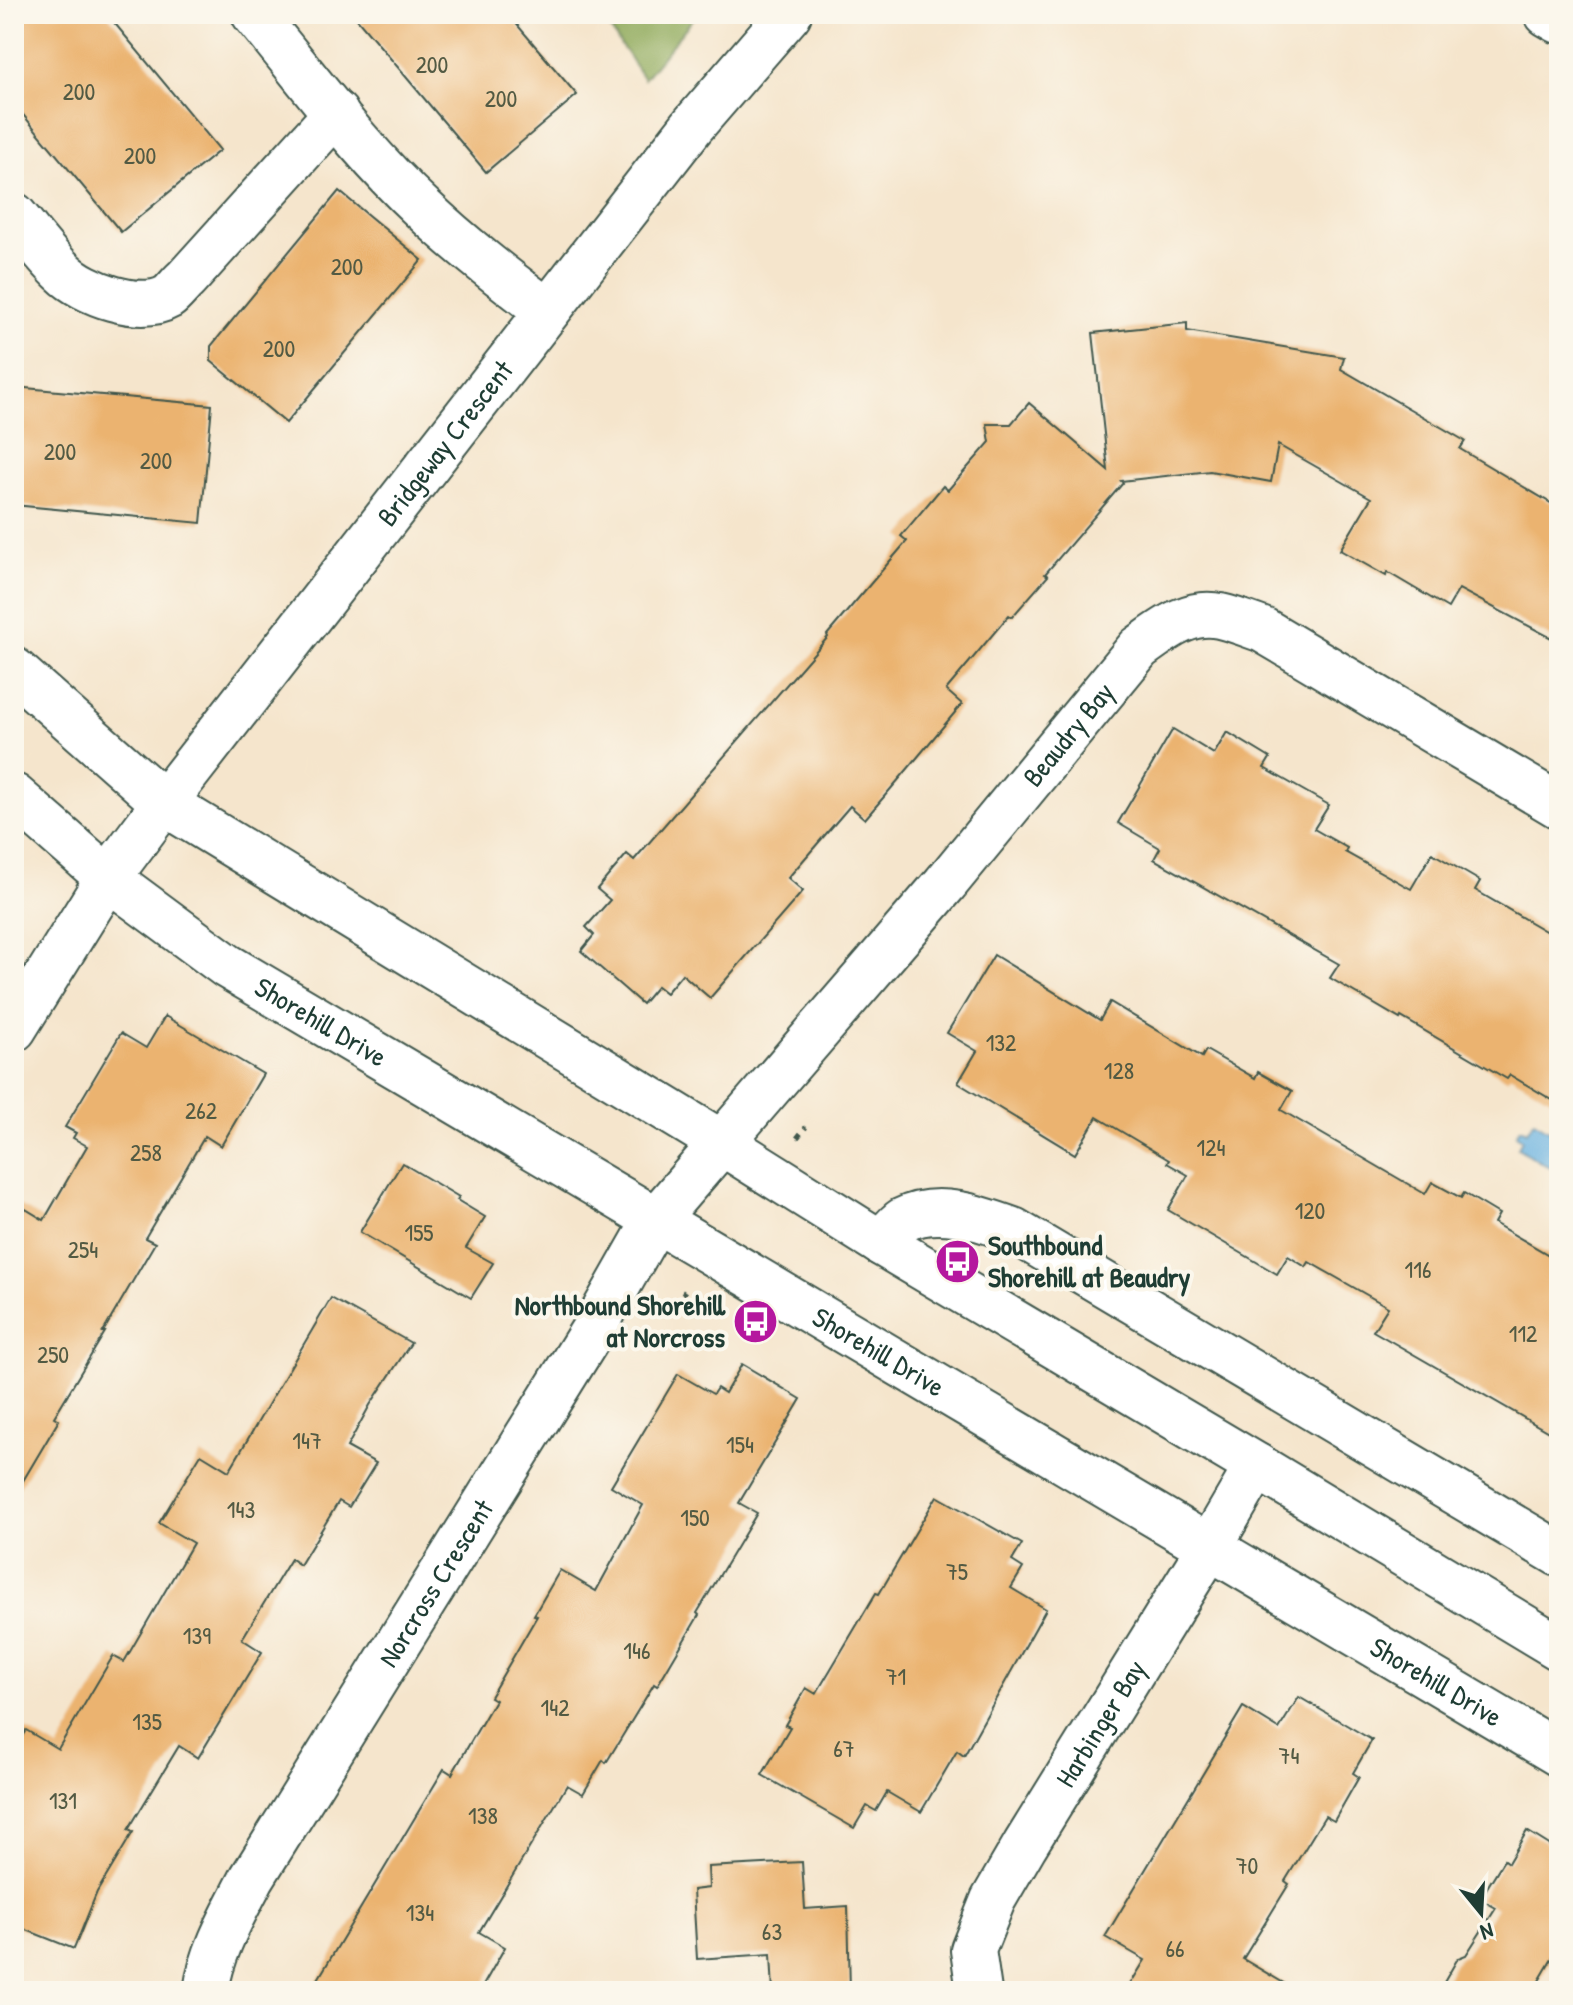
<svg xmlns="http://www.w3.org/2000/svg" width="1573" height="2005" viewBox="0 0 1573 2005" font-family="'Patrick Hand',sans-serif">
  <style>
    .forest { fill: #90aa5b; stroke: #587448; stroke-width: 2 }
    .water { fill: #68b1e0; stroke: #44778a; stroke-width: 2 }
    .building { fill: #ebb36f }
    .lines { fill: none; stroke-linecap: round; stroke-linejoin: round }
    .minor-casing { stroke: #3f564b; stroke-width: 48 }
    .path { stroke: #3f564b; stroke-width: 5; stroke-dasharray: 6 6; stroke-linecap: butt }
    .minor { stroke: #fff; stroke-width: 44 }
    .labels { text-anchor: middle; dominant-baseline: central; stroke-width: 8; stroke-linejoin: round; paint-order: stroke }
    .number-label { font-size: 24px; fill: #525a43 }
    .street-label { font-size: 28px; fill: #1f3d34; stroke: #fbf7ec }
    .poi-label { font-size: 28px; font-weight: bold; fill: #1f3d34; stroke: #fbf7ec; text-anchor: start }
  </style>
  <rect width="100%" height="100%" fill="#fbf7ec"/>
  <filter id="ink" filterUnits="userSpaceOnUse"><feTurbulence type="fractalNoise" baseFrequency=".0125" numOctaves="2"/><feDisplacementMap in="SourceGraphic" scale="16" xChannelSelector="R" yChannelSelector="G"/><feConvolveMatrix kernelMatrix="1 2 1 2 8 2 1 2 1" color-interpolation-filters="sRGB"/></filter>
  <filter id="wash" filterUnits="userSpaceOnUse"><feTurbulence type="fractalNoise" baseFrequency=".006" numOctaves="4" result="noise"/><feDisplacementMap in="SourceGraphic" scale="32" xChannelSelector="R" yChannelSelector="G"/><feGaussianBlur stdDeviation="1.8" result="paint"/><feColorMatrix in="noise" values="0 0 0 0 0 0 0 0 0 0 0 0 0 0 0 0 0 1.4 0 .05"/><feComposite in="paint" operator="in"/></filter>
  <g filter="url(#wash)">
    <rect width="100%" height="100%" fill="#f5e5cc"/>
    <polygon class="forest" points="600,14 697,14 644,79"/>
    <polygon class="water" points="1534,1121 1559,1136 1559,1173 1518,1148 1522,1139 1516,1135 1520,1128 1527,1131"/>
    <g id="blocks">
      <g class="building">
        <polygon points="14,14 107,14 220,150 121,232 14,104"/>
        <polygon points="353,14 508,14 577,95 486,172"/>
        <polygon points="339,191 422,260 286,423 211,361 211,346"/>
        <polygon points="1187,323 1187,331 1344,357 1341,369 1465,441 1460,449 1559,508 1559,642 1459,589 1448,608 1387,572 1386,576 1340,550 1371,498 1278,445 1271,482 1210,471 1121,481 1123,483 1045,574 1048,576 1012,617 1009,615 946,690 962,704 906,771 865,819 850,806 788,878 803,891 710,998 682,974 666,993 657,986 642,1004 581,951 594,935 586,927 610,900 597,889 627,854 634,860 828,637 827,635 907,541 901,536 943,486 948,490 990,442 987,424 1011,424 1029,403 1108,470 1093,333"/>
        <polygon points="14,387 212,405 201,523 14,505"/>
        <polygon points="1173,729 1214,754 1227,732 1270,758 1264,768 1329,805 1314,829 1347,848 1345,852 1411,889 1432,853 1480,881 1475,890 1559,939 1559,1104 1510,1075 1507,1079 1401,1017 1400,1019 1330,978 1339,964 1154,859 1160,848 1118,823"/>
        <polygon points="994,955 1100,1020 1110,1002 1202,1057 1206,1050 1255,1078 1258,1072 1292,1091 1281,1110 1425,1194 1432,1182 1461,1198 1464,1193 1499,1214 1494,1223 1559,1261 1559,1438 1373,1331 1388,1307 1309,1262 1306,1267 1288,1256 1277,1274 1168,1210 1188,1175 1167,1163 1169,1160 1097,1117 1075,1154 958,1083 977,1051 947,1033"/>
        <polygon points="165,1016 263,1074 221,1146 205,1136 145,1238 155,1243 103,1332 105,1332 54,1417 59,1420 14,1496 14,1202 44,1220 87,1146 73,1138 76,1133 65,1127 121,1033 146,1048"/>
        <polygon points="402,1163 459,1197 457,1200 485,1217 466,1248 493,1263 471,1298 360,1232"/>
        <polygon points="331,1298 411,1343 370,1405 347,1447 376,1463 349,1507 339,1501 300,1565 291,1559 242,1639 262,1652 198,1758 179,1746 128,1830 133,1832 97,1892 74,1949 14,1925 14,1750 26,1730 58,1749 113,1656 124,1662 193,1543 159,1523 201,1454 229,1471"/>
        <polygon points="742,1364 801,1399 739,1503 757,1513 697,1613 699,1615 657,1686 654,1684 606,1763 603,1760 583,1794 567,1785 479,1932 505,1947 480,1991 311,1991 444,1769 452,1774 495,1700 490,1697 537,1616 534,1615 560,1570 596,1591 643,1505 611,1486 678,1374 713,1394 717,1388 725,1393"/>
        <polygon points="937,1496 1022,1544 1012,1561 1023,1568 1011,1588 1046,1609 964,1756 957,1751 921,1812 887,1792 876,1811 867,1806 854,1828 762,1775 790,1727 785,1725 806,1688 816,1694 876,1593 879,1594"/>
        <polygon points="1299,1697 1372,1740 1353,1773 1359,1777 1334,1821 1325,1816 1285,1881 1289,1884 1243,1959 1297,1991 1126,1991 1145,1960 1105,1937 1243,1707 1279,1729"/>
        <polygon points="1527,1831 1559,1851 1559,1947 1533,1991 1439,1991 1458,1958 1466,1955 1496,1908 1480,1899 1504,1860 1508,1863"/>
        <polygon points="802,1862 805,1909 848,1906 850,1991 773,1991 771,1954 697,1959 693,1890 709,1888 708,1867"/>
      </g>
    </g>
  </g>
  <g filter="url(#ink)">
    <use href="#blocks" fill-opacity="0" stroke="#3f564b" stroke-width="2"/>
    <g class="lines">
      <defs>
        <g id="minor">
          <path d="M254,14c54,65 107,138 169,195 39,37 82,70 124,102"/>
          <polyline points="1547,14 1559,21"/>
          <path d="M14,215c16,19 31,40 49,57 21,21 77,41 105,25 6,-4 12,-13 18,-18l150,-166"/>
          <polyline points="14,670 164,803 722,1143 881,1243 1257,1466 1559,1648"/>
          <path id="s1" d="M14,796l94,82 119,88 1332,788"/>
          <path id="s2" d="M14,1029l94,-151 56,-75 529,-678 96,-111"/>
          <path d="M881,1243c7,-7 14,-18 22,-23 34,-18 77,-2 110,10l546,324"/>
          <path id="s3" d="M206,1991c6,-41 27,-76 46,-113l341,-548 63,-111 289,-335 194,-236c24,-17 49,-39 81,-32 14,3 29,9 43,14l296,176"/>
          <path id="s4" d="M979,1991l-6,-41 20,-50 32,-55 184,-297 48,-82"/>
        </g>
      </defs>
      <use href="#minor" class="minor-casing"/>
      <g class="path">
        <polyline points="797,1138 806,1127"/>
        <polyline points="676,1304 685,1291"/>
      </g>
      <use href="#minor" class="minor"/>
    </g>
  </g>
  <defs>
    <symbol id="bus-disc" viewBox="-11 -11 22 22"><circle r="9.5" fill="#b5179e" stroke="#fbf7ec"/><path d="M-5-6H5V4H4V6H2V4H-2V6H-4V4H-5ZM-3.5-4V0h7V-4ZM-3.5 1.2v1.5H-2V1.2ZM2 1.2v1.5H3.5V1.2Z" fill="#fff"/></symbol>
  </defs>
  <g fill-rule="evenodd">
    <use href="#bus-disc" x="932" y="1236" width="51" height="51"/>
    <use href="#bus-disc" x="730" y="1296" width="51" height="51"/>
  </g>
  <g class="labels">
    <g class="number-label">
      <text x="432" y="64">200</text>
      <text x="79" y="91">200</text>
      <text x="501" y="98">200</text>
      <text x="140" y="155">200</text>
      <text x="347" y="266">200</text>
      <text x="279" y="348">200</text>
      <text x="60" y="451">200</text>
      <text x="156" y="460">200</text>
      <text x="1001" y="1042">132</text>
      <text x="1119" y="1070">128</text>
      <text x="201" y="1110">262</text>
      <text x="1211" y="1147">124</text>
      <text x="146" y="1152">258</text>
      <text x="1310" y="1210">120</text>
      <text x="419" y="1232">155</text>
      <text x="83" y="1249">254</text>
      <text x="1418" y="1269">116</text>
      <text x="1523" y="1333">112</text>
      <text x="53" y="1354">250</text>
      <text x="307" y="1440">147</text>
      <text x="740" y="1444">154</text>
      <text x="241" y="1509">143</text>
      <text x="695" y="1517">150</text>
      <text x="957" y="1571">75</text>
      <text x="197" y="1635">139</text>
      <text x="637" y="1650">146</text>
      <text x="896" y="1676">71</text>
      <text x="555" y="1707">142</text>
      <text x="147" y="1721">135</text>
      <text x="844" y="1748">67</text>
      <text x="1289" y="1755">74</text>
      <text x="63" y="1800">131</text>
      <text x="483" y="1815">138</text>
      <text x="1247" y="1865">70</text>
      <text x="420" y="1912">134</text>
      <text x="772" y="1931">63</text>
      <text x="1175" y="1948">66</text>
    </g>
    <g class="street-label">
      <text stroke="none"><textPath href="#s2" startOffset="728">Bridgeway Crescent</textPath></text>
      <text stroke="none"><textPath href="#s3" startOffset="1532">Beaudry Bay</textPath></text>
      <text stroke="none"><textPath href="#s1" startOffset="382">Shorehill Drive</textPath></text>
      <text stroke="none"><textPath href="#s1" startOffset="1030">Shorehill Drive</textPath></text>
      <text stroke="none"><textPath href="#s3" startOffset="470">Norcross Crescent</textPath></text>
      <text stroke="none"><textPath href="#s1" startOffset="1678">Shorehill Drive</textPath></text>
      <text stroke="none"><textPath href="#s4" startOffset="302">Harbinger Bay</textPath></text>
    </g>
    <g class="poi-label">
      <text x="988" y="1245">Southbound<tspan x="988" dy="32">Shorehill at Beaudry</tspan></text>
      <text x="725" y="1305" text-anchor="end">Northbound Shorehill<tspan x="725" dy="32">at Norcross</tspan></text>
    </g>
  </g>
  <rect width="1573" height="2005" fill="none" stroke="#fbf7ec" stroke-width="48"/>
  <g transform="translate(1481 1913) rotate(162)" stroke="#fbf7ec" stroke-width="6" paint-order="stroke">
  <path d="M0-6L14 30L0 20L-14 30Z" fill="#1f3d34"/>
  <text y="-12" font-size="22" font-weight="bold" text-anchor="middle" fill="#1f3d34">N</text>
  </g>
</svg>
